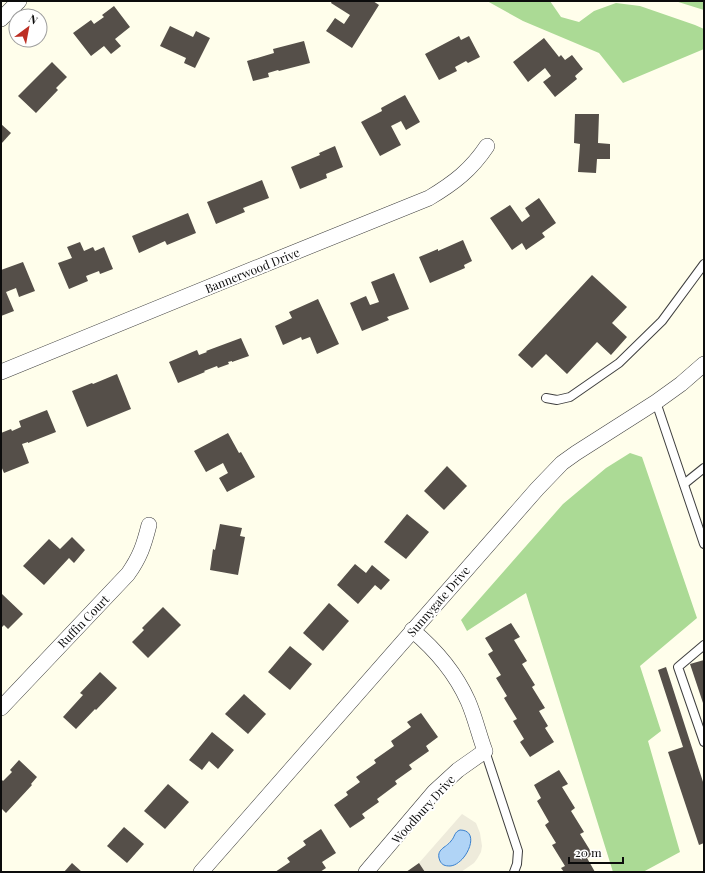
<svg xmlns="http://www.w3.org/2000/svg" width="705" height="873" viewBox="0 0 705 873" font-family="'Playfair Display',serif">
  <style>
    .forest { fill: #abda95 }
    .plaza { fill: #eeebdb; fill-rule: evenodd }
    .water { fill: #b0d4f6; stroke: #377fce }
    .building { fill: #554f49 }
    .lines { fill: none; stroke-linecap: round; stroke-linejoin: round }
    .lane-casing { stroke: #3f3f3f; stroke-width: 10 }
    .street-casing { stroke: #3f3f3f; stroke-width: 16 }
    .lane { stroke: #fff; stroke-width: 8 }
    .street { stroke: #fff; stroke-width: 15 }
    .labels { text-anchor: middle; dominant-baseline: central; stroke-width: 4; stroke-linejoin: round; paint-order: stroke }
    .street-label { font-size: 12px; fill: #0c0c0c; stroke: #fff }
  </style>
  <rect width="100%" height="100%" fill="#fffeeb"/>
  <g class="forest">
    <polygon points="487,1 550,1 561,17 579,22 594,11 616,3 640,6 695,25 704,29 704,49 623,83 599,53 523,21"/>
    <polygon points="675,1 704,1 704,10"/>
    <polygon points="630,453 642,457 697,618 640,666 661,731 648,741 680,852 643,872 613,872 526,593 467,631 461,620 563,504 606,468"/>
  </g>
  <path class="plaza" d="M462,814l14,9 4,10 2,13 -1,6 -4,7 -3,4 -13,9h-36l-6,-9zM452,840l9,21 -3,3 -4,1 -9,-20 4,-1z"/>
  <path class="water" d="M460,830c22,0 6,35 -10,36 -5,0 -8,-1 -10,-5 -5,-12 6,-13 11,-20 4,-4 3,-9 9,-11z"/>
  <g class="building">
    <polygon points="332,1 373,1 379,5 352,48 326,31 335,18 344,24 350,15 331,3"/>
    <polygon points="114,6 130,27 115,39 121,46 111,54 104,46 91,56 73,33 91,20 94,24 104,17 102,15"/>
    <polygon points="170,26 193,37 196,31 210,38 195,68 184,63 186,58 160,46"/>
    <polygon points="459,36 461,40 469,36 480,57 468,63 466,61 455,67 457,71 439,80 425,54"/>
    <polygon points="544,38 559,57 561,55 565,60 572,55 583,69 575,76 577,79 555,97 543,82 551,76 545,68 528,82 513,62"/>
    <polygon points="304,41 310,63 279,71 278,70 268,73 269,77 253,81 247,61 274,53 273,49"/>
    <polygon points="52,62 67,77 56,88 58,90 36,113 18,96"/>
    <polygon points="405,95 420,122 406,130 401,121 391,126 401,145 380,156 361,122 382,111 381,108"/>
    <polygon points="575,114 599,114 598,143 610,144 610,159 597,159 596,173 578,172 580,144 574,143"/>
    <polygon points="1,124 11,133 1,144"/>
    <polygon points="335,146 343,167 326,174 327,178 300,189 291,167 320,155 319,153"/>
    <polygon points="262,180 269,198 243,208 245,212 216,224 207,202"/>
    <polygon points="539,198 556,223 542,233 545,237 526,250 522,243 512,250 490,218 510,205 522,222 530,216 525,208"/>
    <polygon points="188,213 196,233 167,245 165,241 139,253 132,236"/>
    <polygon points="463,240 472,261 464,265 465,268 430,283 419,257 438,249 438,251"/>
    <polygon points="80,242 84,251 93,247 95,251 104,247 113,269 100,274 99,271 86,276 88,281 69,289 58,263 72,258 67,247"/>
    <polygon points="23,262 35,291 19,297 16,288 6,292 14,311 1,316 1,270"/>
    <polygon points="394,273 409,309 387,317 389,320 362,331 350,303 366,296 370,305 379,302 371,282"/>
    <polygon points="592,275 627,307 612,323 627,337 611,355 597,342 567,374 546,354 532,368 518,355"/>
    <polygon points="318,299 339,344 317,354 310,337 302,340 301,337 283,345 275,326 292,318 289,312"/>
    <polygon points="241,338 249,356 232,362 232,361 228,362 229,364 218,368 217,366 204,371 205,372 178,383 169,362 197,350 199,355 207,352 206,351"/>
    <polygon points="117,374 131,409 87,427 72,391 92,383 93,384"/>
    <polygon points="47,410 56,432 28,443 28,442 22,444 29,463 4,473 1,466 1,433 11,429 12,431 21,427 19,421"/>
    <polygon points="228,433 239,453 241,452 255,477 227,492 219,478 228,473 223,463 206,472 194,451"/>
    <polygon points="447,466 467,486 444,510 424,491"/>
    <polygon points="407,514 429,532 406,559 384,542"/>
    <polygon points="220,524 242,528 240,536 245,537 238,575 210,570 213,549 215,550"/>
    <polygon points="72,537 85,550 74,563 69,558 44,585 23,566 49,539 60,549"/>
    <polygon points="355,564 366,573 372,565 390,580 381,590 375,585 358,604 337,585"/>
    <polygon points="2,594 23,614 8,629 4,625 1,628 1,595"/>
    <polygon points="329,603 349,621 323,651 303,633"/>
    <polygon points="163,607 181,625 148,658 132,642 144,630 142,628"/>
    <polygon points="511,623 520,637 514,640 527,661 522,664 535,685 532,687 545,708 539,711 548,726 545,728 554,742 530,757 520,742 524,739 513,721 517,719 504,698 507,696 496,678 501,675 488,654 493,651 485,638"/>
    <polygon points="290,646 312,664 290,690 268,672"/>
    <polygon points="704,660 704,706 690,664"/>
    <polygon points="666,667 704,785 704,843 699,845 668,752 683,747 658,670"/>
    <polygon points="100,672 117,688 96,710 95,709 76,729 63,717 83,695 80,693"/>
    <polygon points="244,694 266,714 248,734 225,714"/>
    <polygon points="421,713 438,737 426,746 429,751 409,765 412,769 395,781 397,784 377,799 379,802 362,814 365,818 350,828 334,805 348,795 346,792 360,782 356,777 376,763 374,760 394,746 391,741 411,727 407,722"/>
    <polygon points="212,732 234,750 218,769 209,761 202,770 189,760"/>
    <polygon points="19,760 37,777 31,784 32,785 6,813 1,808 1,779 3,781 12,772 10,770"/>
    <polygon points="559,770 568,784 562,787 575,808 571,811 584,832 580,834 593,855 587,858 595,872 564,872 561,868 565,866 552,845 556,843 545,825 549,822 537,801 541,798 534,785"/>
    <polygon points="168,784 189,802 165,829 144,811"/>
    <polygon points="124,827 144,844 127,863 107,846"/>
    <polygon points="321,829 336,853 322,862 326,868 320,872 275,872 290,862 287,858 306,845 303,841"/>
    <polygon points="72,863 82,872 64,872"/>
    <polygon points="419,863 425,872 406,872 409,870"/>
  </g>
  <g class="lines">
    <defs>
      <g id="lane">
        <polyline points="546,398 557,400 570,397 619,363 662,321 704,264"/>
        <polyline points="656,402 704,544"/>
        <polyline points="684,484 704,468"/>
        <polyline points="704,645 678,667 704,742"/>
        <polyline points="485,751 518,851 517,864 514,872"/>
      </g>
      <g id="street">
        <polyline points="1,19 19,1"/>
        <path d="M1,372l277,-113 151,-61c25,-15 42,-28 58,-52"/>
        <path d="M1,708l127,-134c12,-17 16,-29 21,-49"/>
        <polyline points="201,872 537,489 562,463 576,453 656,402 681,384 704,364"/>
        <path d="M366,872l68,-80 24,-22 27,-19c-6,-16 -10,-34 -17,-50 -13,-29 -32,-51 -56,-71"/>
      </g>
    </defs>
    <use href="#lane" class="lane-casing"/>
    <use href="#street" class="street-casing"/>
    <use href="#lane" class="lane"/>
    <use href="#street" class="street"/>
  </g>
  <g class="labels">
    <g class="street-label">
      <text transform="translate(252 270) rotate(-22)">Bannerwood Drive</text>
      <text transform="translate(438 601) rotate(-49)">Sunnygate Drive</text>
      <text transform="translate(83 621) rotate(-46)">Ruffin Court</text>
      <text transform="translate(423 809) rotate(-48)">Woodbury Drive</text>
    </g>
  </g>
  <rect width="705" height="873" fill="none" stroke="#0c0c0c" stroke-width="4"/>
  <g transform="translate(28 28) rotate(32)"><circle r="19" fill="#ffffff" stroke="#9e9e9e"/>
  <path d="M0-3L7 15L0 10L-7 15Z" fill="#bd2f24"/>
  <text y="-6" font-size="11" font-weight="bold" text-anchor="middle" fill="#0c0c0c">N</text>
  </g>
  <path d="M569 857v6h54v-6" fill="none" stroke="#0c0c0c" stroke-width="2"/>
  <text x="575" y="857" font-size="12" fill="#0c0c0c" stroke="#ffffff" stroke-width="3" paint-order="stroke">20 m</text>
</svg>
